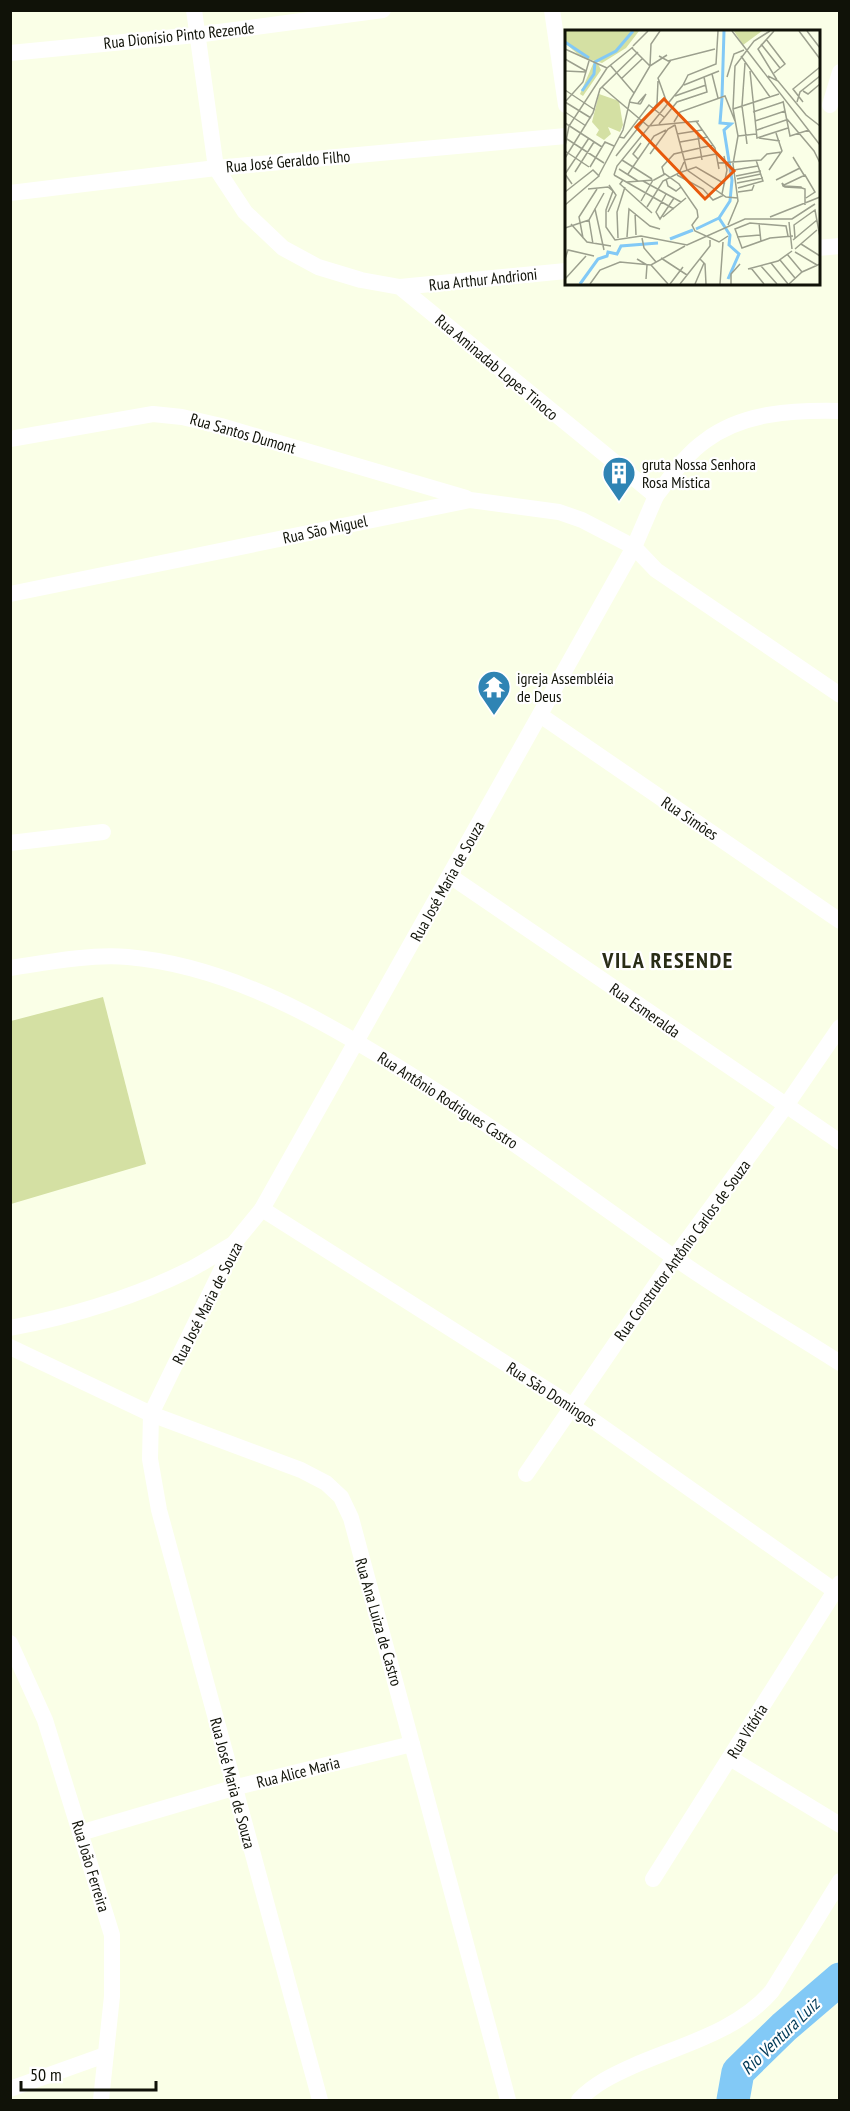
<svg xmlns="http://www.w3.org/2000/svg" width="850" height="2111" viewBox="0 0 850 2111" font-family="'PT Sans Narrow',sans-serif">
  <style>
    .green { fill: #d4e0a3 }
    .lines { fill: none; stroke-linecap: round; stroke-linejoin: round }
    .river { stroke: #82c9f6; stroke-width: 33 }
    .minor { stroke: #fff; stroke-width: 16 }
    .labels { text-anchor: middle; dominant-baseline: central; stroke-width: 4.5; stroke-linejoin: round; paint-order: stroke }
    .street-label { font-size: 16px; fill: #101208; stroke: #fff }
    .poi-label { font-size: 16px; fill: #101208; stroke: #fff; text-anchor: start }
    .water-label { font-size: 18px; font-style: italic; fill: #003a58; stroke: #fff }
    .district-label { font-size: 22px; font-weight: bold; letter-spacing: 1.5px; fill: #292d16; stroke: #fff }
    .inset-river { fill: none; stroke: #82c9f6; stroke-width: 3 }
    .inset-road { fill: none; stroke: #9ca08e; stroke-width: 1.5 }
    .view { fill: #e8590c; fill-opacity: 0.15; stroke: #e8590c; stroke-width: 3 }
    .inset-edge { fill: none; stroke: #101208; stroke-width: 3 }
  </style>
  <rect width="100%" height="100%" fill="#faffe7"/>
  <polygon class="green" points="103,997 146,1164 11,1204 11,1021"/>
  <g class="lines">
    <polyline class="river" points="733,2100 738,2072 784,2027 840,1979"/>
    <g class="minor">
      <polyline points="194,10 216,168 245,212 283,248 318,267 361,280 400,287 656,496 634,547 656,570 840,695"/>
      <polyline points="552,10 566,105"/>
      <polyline points="10,53 196,35 383,10"/>
      <polyline points="830,105 840,72"/>
      <polyline points="10,193 216,168 566,136"/>
      <polyline points="818,248 840,246"/>
      <polyline points="400,287 566,271"/>
      <polyline points="10,439 153,414 182,417 221,426 466,498"/>
      <path d="M656,496c15,-19 29,-41 49,-55 38,-29 89,-31 135,-30"/>
      <polyline points="10,594 470,500 559,512 582,520 634,547 262,1209 235,1242 151,1414 150,1459 159,1510 320,2100"/>
      <polyline points="540,715 840,921"/>
      <polyline points="10,843 103,832"/>
      <polyline points="450,876 840,1142"/>
      <path d="M10,968c39,-6 79,-14 118,-11 104,9 200,66 286,120 89,56 172,118 258,179 53,38 112,71 168,107"/>
      <polyline points="262,1209 571,1405 835,1591"/>
      <path d="M10,1328c62,-12 125,-31 181,-59 15,-8 30,-18 44,-26"/>
      <polyline points="10,1347 151,1414 301,1470 326,1483 341,1497 351,1518 508,2100"/>
      <polyline points="526,1474 674,1258 785,1107 840,1027"/>
      <polyline points="10,1643 45,1720 112,1935 112,1996 101,2100"/>
      <polyline points="730,1758 840,1825"/>
      <polyline points="80,1833 233,1788 412,1744"/>
      <polyline points="653,1879 840,1583"/>
      <polyline points="10,2089 105,2055"/>
      <path d="M579,2100c15,-16 34,-25 54,-34 48,-21 104,-34 139,-75l68,-110"/>
    </g>
  </g>
  <defs>
    <symbol id="building-pin" viewBox="-11 -11 22 30"><path d="M0 17L-7.5 6A9.5 9.5 0 1 1 7.5 6Z" fill="#2f84b4" stroke="#fff"/><path d="M-4-6H4V6H1V3H-1V6H-4ZM-2.5-4.3h1.7v1.8h-1.7ZM.8-4.3h1.7v1.8H.8ZM-2.5-1h1.7V.8h-1.7ZM.8-1h1.7V.8H.8Z" fill="#fff"/></symbol>
    <symbol id="temple-pin" viewBox="-11 -11 22 30"><path d="M0 17L-7.5 6A9.5 9.5 0 1 1 7.5 6Z" fill="#2f84b4" stroke="#fff"/><path d="M0-6L5-2H3V0L6.5 2.5H4V6H1.5V3h-3V6H-4V2.5H-6.5L-3 0V-2H-5Z" fill="#fff"/></symbol>
  </defs>
  <g fill-rule="evenodd">
    <use href="#building-pin" x="600" y="454" width="38" height="52"/>
    <use href="#temple-pin" x="475" y="668" width="38" height="52"/>
  </g>
  <g class="labels">
    <g class="street-label">
      <text transform="translate(179 35) rotate(-6)">Rua Dionísio Pinto Rezende</text>
      <text transform="translate(288 161) rotate(-5)">Rua José Geraldo Filho</text>
      <text transform="translate(483 279) rotate(-6)">Rua Arthur Andrioni</text>
      <text transform="translate(497 367) rotate(40)">Rua Aminadab Lopes Tinoco</text>
      <text transform="translate(243 433) rotate(16)">Rua Santos Dumont</text>
      <text transform="translate(325 529) rotate(-12)">Rua São Miguel</text>
      <text transform="translate(690 818) rotate(34)">Rua Simões</text>
      <text transform="translate(447 881) rotate(-61)">Rua José Maria de Souza</text>
      <text transform="translate(645 1010) rotate(35)">Rua Esmeralda</text>
      <text transform="translate(448 1100) rotate(33)">Rua Antônio Rodrigues Castro</text>
      <text transform="translate(682 1250) rotate(-54)">Rua Construtor Antônio Carlos de Souza</text>
      <text transform="translate(207 1303) rotate(-63)">Rua José Maria de Souza</text>
      <text transform="translate(552 1394) rotate(33)">Rua São Domingos</text>
      <text transform="translate(379 1622) rotate(74)">Rua Ana Luiza de Castro</text>
      <text transform="translate(747 1731) rotate(-58)">Rua Vitória</text>
      <text transform="translate(298 1772) rotate(-14)">Rua Alice Maria</text>
      <text transform="translate(233 1783) rotate(75)">Rua José Maria de Souza</text>
      <text transform="translate(91 1866) rotate(73)">Rua João Ferreira</text>
    </g>
    <g class="poi-label">
      <text x="642" y="464">gruta Nossa Senhora<tspan x="642" dy="18">Rosa Mística</tspan></text>
      <text x="517" y="678">igreja Assembléia<tspan x="517" dy="18">de Deus</tspan></text>
    </g>
    <g class="water-label">
      <text transform="translate(780 2036) rotate(-44)">Rio Ventura Luiz</text>
    </g>
    <g class="district-label">
      <text x="668" y="960">VILA RESENDE</text>
    </g>
  </g>
  <g transform="translate(565 30)">
    <rect width="255" height="255" fill="#faffe7"/>
    <path d="M0,1h74l-13,17 -24,15 -21,-6 -16,-14zM169,1h28l-19,14zM28,34h5l3,6 -18,26 -3,-2zM34,64l20,7 4,24 -3,7 -12,-5 3,7 -7,6 -8,-5 3,-5 -7,-8z" fill="#d4e0a3"/>
    <path class="inset-river" d="M0,12l24,16M17,61l12,-17 1,-12 21,-11 17,-20M157,67l2,-66M157,68l-2,25 11,1 -7,6 8,50 -2,21 -11,17 11,17 -1,10 10,9 -11,25M131,199l23,-11M105,209l23,-9M15,254l18,-25 9,-3 1,-4 9,2 4,-8 37,-3"/>
    <path class="inset-road" d="M167,1l88,114M209,1l-16,18 19,31M234,1l21,28M242,1l13,17M201,9l19,25 -11,9M196,14l19,24M68,16l15,-15M67,18l18,18 17,-11M0,19l42,19M94,26l9,5 47,-12M176,26l29,41M0,29l21,12M180,33l-3,43 5,38M45,35l24,28M0,41l21,1M185,41l7,67 31,-10M147,44l6,24M203,46l10,5 28,34 14,11M162,47l7,-23 10,-4M56,49l21,-20M119,55l35,-14M37,57l46,39 51,-5M0,60l30,20M238,61l5,3 12,-10M110,66l31,-11M218,71l7,35 19,-6M0,72l18,-20 6,-21M0,72l26,16M64,72l11,2 1,-1 5,-9 -8,9M232,72l3,-10 20,-16M238,72l-10,-13 27,-22M102,73l-9,-25 13,-18M168,79l46,-15M0,82l21,14M188,82l30,-10M222,89l27,32 6,12M131,91l19,27 4,21M190,91l30,-10M109,92l6,-10 45,-16 10,25M0,93l37,24M94,94l18,-22 30,-10 -3,-15M132,100l5,30M192,100l29,-10M112,104l25,-4M173,106l18,-2M54,107l5,1 25,-33 15,12M194,108l21,3M2,109l37,24M115,112l28,-5M0,116l4,-20 38,-58 26,-21M0,121l24,16M85,124l18,-25 7,-4 12,45 39,27 12,1M51,126l41,-52 1,-23M228,127l11,18M0,128l28,-45 7,-24 38,-37M73,129l-5,-5 8,-11M57,130l30,19M119,130l32,-6M153,133l43,-3 6,-6 15,-2M25,137l15,-25 9,4M54,139l19,12M169,140l24,-4M204,140l13,-19 -6,-18M10,142l19,-30M114,143l17,-6 29,17M63,144l26,-38 12,-6M99,144l-2,-7 12,-13 39,-9M34,145l24,-45 7,-30 20,-34 1,-22 9,-13M49,145l3,-9 66,-81 5,-10 28,-11 2,-33M49,145l60,34M112,145l26,14 10,11 11,-5M171,146l25,-5M101,149l2,7 8,5 5,-4M172,149l24,-5M58,150l-3,4 32,29M211,150l24,-12M78,151l38,21M62,152l27,-2 11,-6 14,10 18,26 1,7 -6,8 3,6 24,11 9,-6M172,153l26,-5M7,154l-7,-10 24,-36M219,155l21,-10 10,17 -9,6M173,158l25,-7 -7,-21M237,158l-17,-1 -2,-1 -1,-3 3,3 16,1 1,1 3,1v16M23,159l20,-2 5,4 -7,19v17l9,13 26,-4 46,9 58,-26h47l23,-15M0,162l28,-22 6,6 -34,29M173,162l14,-2 2,-5M101,164l-10,18 4,7 14,-21M157,164l5,-24 -3,-14M76,171l12,-21M82,177l16,-26 16,-8 5,-11M43,182l8,-17 -7,-10M70,183l1,22M98,187l23,-19M205,187l50,-20M224,192l3,27M194,193l2,19M6,194l16,18 24,4M163,195l10,-24 -5,-37 5,-28 -5,-27 2,-43 19,-25 16,-10M0,198l24,-8M223,206l-2,-10 -36,-3 -15,6 7,19 28,-10 23,-2M62,207l2,-28 21,17 10,3M172,207l23,-2M18,208l-4,-21 18,-28M53,208l-1,-26 8,-25M77,208l2,10 12,14M230,208l-1,-13 21,-15 5,27M228,210l24,-20M28,214l-4,-24 6,-11M236,214l19,12M230,219l22,-19M39,220l-9,-41 9,-16M230,222l22,13M222,224l15,18M96,228l26,17M0,229l3,-9 26,6M72,229l10,6 -1,14M135,229l5,5 1,20M215,230l15,18M206,233l17,21M86,235l17,19M196,236l16,18M186,238l13,16M183,239l30,-8 14,-10M0,249l21,-23M25,254l10,-14 20,-8 31,3 34,-19M105,254l13,-17M115,254l30,-38v-6M130,254l9,-21M155,254l3,-42M166,254v-10l9,-10M224,254l13,-12 18,-8"/>
    <path class="view" d="M99,69l70,72 -29,28 -69,-72z"/>
    <rect width="255" height="255" class="inset-edge"/>
  </g>
  <rect width="850" height="2111" fill="none" stroke="#101208" stroke-width="24"/>
  <path d="M21 2081v9h135v-9" fill="none" stroke="#101208" stroke-width="3"/>
  <text x="30" y="2081" font-size="18" fill="#101208" stroke="#ffffff" stroke-width="4.5" paint-order="stroke">50 m</text>
</svg>
